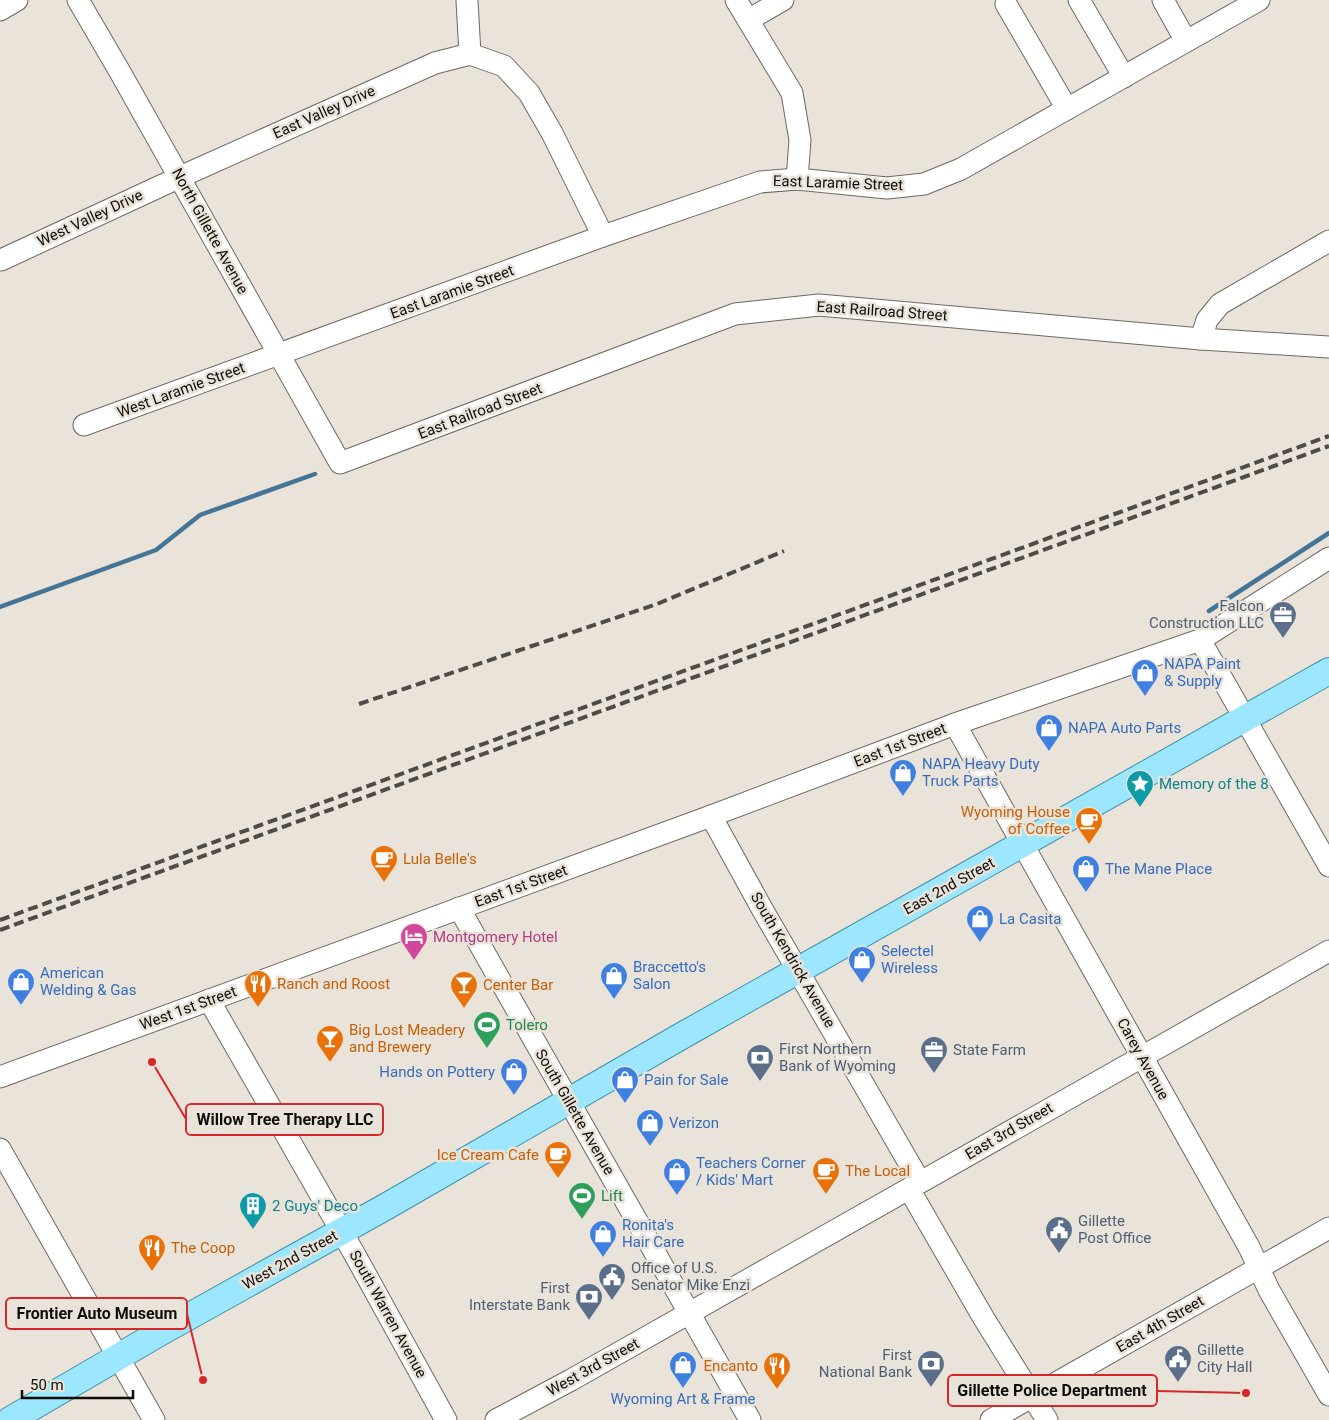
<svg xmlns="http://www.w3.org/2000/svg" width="1329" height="1420" viewBox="0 0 1329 1420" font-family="Roboto,sans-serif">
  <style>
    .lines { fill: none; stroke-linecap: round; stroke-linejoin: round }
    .stream { stroke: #447496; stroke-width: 4.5 }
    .minor-casing { stroke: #6e6960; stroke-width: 23 }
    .major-casing { stroke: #4090a8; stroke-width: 28 }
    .minor { stroke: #fff; stroke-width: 21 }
    .major { stroke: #9de7fe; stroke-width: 26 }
    .rail { stroke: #4f4b46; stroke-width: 4; stroke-dasharray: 10 5; stroke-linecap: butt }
    .labels { text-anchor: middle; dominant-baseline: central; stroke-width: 5; stroke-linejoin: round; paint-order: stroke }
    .street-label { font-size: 15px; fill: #0f0d0a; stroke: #e9e3d9 }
    .service-label { font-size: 15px; fill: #4e5e75; stroke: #e9e3d9; text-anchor: start }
    .shop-label { font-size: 15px; fill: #366cbe; stroke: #e9e3d9; text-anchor: start }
    .culture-label { font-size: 15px; fill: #0d838f; stroke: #e9e3d9; text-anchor: start }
    .food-label { font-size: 15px; fill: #c56008; stroke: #e9e3d9; text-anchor: start }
    .hotel-label { font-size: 15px; fill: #b23c85; stroke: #e9e3d9; text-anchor: start }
    .leisure-label { font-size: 15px; fill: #27864d; stroke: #e9e3d9; text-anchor: start }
    .leader { fill: none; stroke: #d62828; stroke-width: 2 }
    .callout-dot { fill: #d62828; stroke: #e9e3d9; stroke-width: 2 }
    .callout { fill: #e9e3d9; stroke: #d62828; stroke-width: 2 }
    .callout-label { font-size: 16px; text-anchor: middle; font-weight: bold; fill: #0f0d0a }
  </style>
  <rect width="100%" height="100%" fill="#e9e3d9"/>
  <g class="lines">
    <g class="stream">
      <polyline points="0,607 156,550 200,515 315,474"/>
      <polyline points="1209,611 1329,533"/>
    </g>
    <defs>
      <g id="minor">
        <polyline points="78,0 120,72 340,463 735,314 819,305 1201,339 1329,347"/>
        <polyline points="736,0 792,93 800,140 797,179"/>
        <polyline points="1079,0 1124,77"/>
        <polyline points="1163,0 1186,41"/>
        <polyline points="467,1 470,54"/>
        <polyline points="1006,4 1067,109"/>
        <polyline points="0,10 17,0"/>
        <polyline points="748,20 783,0"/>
        <polyline points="1,260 180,177 435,63 470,54 504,66 529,93 552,133 603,236"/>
        <polyline points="1201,339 1207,320 1220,304 1329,241"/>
        <polyline points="84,425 603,236 760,182 797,179 887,188 924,184 961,169 1259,0"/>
        <polyline points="1200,640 1329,866"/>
        <polyline points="955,724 1249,1247 1269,1290 1329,1395"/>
        <polyline points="711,816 761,907 920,1182"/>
        <polyline points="459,908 750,1420"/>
        <polyline points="209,1000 355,1255 446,1420"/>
        <polyline points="0,1077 711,816 955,724 1200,640 1329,558"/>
        <polyline points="0,1149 154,1420"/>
        <polyline points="909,1189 983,1317 1047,1420"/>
        <polyline points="496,1420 571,1380 1329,951"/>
        <polyline points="991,1420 1329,1228"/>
      </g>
      <polyline id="major" points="10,1420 161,1332 387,1206 685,1034 1329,671"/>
    </defs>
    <use href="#minor" class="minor-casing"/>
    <use href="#major" class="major-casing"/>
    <use href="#minor" class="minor"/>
    <use href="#major" class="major"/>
    <g class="rail">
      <polyline points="359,704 657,604 784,551"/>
      <polyline points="0,920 1329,436"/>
      <polyline points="0,930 1329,446"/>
    </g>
  </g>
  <defs>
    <symbol id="office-pin" viewBox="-11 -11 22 30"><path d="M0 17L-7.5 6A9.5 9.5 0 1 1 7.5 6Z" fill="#5c6f8a" stroke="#e9e3d9"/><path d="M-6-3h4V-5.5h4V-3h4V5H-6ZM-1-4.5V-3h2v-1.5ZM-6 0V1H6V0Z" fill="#fff"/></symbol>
    <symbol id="shop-pin" viewBox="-11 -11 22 30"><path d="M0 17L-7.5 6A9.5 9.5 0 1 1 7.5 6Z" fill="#3f7fe0" stroke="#e9e3d9"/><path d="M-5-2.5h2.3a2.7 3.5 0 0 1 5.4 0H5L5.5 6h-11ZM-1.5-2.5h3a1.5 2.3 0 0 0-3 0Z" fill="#fff"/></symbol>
    <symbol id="sight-pin" viewBox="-11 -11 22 30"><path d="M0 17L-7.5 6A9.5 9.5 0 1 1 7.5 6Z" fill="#0f9aa8" stroke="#e9e3d9"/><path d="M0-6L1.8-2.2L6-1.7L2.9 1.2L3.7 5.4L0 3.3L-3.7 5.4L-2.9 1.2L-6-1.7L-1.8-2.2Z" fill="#fff"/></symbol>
    <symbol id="cafe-pin" viewBox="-11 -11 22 30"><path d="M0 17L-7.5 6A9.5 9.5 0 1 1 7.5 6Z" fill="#e8710a" stroke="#e9e3d9"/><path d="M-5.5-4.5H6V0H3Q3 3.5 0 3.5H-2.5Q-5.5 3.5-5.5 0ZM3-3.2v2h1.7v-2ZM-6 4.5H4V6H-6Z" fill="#fff"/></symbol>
    <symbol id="hotel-pin" viewBox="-11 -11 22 30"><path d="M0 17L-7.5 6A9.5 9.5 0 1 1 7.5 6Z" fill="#d1479c" stroke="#e9e3d9"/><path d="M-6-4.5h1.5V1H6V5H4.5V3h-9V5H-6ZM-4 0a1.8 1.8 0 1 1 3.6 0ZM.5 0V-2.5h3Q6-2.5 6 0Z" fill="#fff"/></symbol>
    <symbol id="restaurant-pin" viewBox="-11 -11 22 30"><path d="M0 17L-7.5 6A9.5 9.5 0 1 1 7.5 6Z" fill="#e8710a" stroke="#e9e3d9"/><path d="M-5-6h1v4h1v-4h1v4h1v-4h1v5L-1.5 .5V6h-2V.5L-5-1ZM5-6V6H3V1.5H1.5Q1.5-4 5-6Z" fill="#fff"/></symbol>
    <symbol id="bar-pin" viewBox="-11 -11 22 30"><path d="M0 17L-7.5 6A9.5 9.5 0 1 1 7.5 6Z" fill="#e8710a" stroke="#e9e3d9"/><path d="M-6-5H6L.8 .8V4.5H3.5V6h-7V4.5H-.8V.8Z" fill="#fff"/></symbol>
    <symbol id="stadium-pin" viewBox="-11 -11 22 30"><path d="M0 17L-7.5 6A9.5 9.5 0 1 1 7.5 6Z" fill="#2e9e5b" stroke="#e9e3d9"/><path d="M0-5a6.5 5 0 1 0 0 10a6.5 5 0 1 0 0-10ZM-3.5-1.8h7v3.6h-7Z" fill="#fff"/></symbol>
    <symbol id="bank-pin" viewBox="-11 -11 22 30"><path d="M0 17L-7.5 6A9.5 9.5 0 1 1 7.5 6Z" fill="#5c6f8a" stroke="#e9e3d9"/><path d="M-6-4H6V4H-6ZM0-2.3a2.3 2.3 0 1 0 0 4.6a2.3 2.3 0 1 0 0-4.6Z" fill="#fff"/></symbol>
    <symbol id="building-pin" viewBox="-11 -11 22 30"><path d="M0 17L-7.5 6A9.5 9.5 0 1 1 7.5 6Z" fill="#0f9aa8" stroke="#e9e3d9"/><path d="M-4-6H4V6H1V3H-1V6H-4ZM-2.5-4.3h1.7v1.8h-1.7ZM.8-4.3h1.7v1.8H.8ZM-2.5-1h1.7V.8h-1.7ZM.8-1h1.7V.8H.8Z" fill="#fff"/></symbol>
    <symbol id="civic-pin" viewBox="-11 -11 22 30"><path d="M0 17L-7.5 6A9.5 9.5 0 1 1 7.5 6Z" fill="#5c6f8a" stroke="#e9e3d9"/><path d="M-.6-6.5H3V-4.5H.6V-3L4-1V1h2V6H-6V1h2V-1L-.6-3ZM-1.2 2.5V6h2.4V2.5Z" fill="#fff"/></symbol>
  </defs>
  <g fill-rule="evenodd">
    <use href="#office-pin" x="1267" y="599" width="32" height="43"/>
    <use href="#shop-pin" x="1129" y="657" width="32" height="43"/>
    <use href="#shop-pin" x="1033" y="712" width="32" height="43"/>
    <use href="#shop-pin" x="887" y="757" width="32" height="43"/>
    <use href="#sight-pin" x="1124" y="768" width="32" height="43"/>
    <use href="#cafe-pin" x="1073" y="805" width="32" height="43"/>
    <use href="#cafe-pin" x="368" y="843" width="32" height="43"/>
    <use href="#shop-pin" x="1070" y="853" width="32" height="43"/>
    <use href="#shop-pin" x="964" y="903" width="32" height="43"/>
    <use href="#hotel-pin" x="398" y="921" width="32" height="43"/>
    <use href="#shop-pin" x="846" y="944" width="32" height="43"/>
    <use href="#shop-pin" x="598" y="960" width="32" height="43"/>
    <use href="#shop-pin" x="5" y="966" width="32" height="43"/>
    <use href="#restaurant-pin" x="242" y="968" width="32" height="43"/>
    <use href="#bar-pin" x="448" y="969" width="32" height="43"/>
    <use href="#stadium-pin" x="471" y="1009" width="32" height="43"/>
    <use href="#bar-pin" x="314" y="1023" width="32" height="43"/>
    <use href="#office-pin" x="918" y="1034" width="32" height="43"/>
    <use href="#bank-pin" x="744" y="1042" width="32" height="43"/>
    <use href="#shop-pin" x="498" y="1056" width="32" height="43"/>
    <use href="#shop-pin" x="609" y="1064" width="32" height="43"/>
    <use href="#shop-pin" x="634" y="1107" width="32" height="43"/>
    <use href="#cafe-pin" x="542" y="1139" width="32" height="43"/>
    <use href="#cafe-pin" x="810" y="1155" width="32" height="43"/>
    <use href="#shop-pin" x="661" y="1156" width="32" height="43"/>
    <use href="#stadium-pin" x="566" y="1180" width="32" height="43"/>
    <use href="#building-pin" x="237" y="1190" width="32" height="43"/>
    <use href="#civic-pin" x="1043" y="1214" width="32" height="43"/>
    <use href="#shop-pin" x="587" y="1218" width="32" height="43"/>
    <use href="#restaurant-pin" x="136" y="1232" width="32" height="43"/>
    <use href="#civic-pin" x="596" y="1261" width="32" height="43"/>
    <use href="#bank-pin" x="573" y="1281" width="32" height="43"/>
    <use href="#civic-pin" x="1162" y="1343" width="32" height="43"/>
    <use href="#bank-pin" x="915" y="1348" width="32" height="43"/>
    <use href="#shop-pin" x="667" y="1349" width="32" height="43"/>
    <use href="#restaurant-pin" x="761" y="1350" width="32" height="43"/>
  </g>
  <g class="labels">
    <g class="street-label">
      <text transform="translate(324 112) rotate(-24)">East Valley Drive</text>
      <text transform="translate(838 183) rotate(2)">East Laramie Street</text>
      <text transform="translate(90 218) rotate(-25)">West Valley Drive</text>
      <text transform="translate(210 231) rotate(61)">North Gillette Avenue</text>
      <text transform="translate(452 292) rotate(-20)">East Laramie Street</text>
      <text transform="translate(882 311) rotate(4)">East Railroad Street</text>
      <text transform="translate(181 390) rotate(-20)">West Laramie Street</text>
      <text transform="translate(480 411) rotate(-21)">East Railroad Street</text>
      <text transform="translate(900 745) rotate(-21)">East 1st Street</text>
      <text transform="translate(521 886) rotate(-20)">East 1st Street</text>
      <text transform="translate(949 886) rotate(-29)">East 2nd Street</text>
      <text transform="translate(793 960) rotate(60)">South Kendrick Avenue</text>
      <text transform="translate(188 1008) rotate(-20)">West 1st Street</text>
      <text transform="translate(1143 1059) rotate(61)">Carey Avenue</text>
      <text transform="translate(575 1112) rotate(60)">South Gillette Avenue</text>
      <text transform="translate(1009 1131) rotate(-30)">East 3rd Street</text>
      <text transform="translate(290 1260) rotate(-29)">West 2nd Street</text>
      <text transform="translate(388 1314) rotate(61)">South Warren Avenue</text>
      <text transform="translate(1160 1324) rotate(-30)">East 4th Street</text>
      <text transform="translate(593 1367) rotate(-29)">West 3rd Street</text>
    </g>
    <g class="service-label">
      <text x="1264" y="606" text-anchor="end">Falcon<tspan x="1264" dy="17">Construction LLC</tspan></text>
      <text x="779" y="1049">First Northern<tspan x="779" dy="17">Bank of Wyoming</tspan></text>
      <text x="953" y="1050">State Farm</text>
      <text x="1078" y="1221">Gillette<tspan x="1078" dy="17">Post Office</tspan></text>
      <text x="631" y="1268">Office of U.S.<tspan x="631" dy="17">Senator Mike Enzi</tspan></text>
      <text x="570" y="1288" text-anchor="end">First<tspan x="570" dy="17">Interstate Bank</tspan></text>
      <text x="1197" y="1350">Gillette<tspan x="1197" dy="17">City Hall</tspan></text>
      <text x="912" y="1355" text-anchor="end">First<tspan x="912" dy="17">National Bank</tspan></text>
    </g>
    <g class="shop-label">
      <text x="1164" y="664">NAPA Paint<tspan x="1164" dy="17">&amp; Supply</tspan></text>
      <text x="1068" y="728">NAPA Auto Parts</text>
      <text x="922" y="764">NAPA Heavy Duty<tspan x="922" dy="17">Truck Parts</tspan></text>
      <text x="1105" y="869">The Mane Place</text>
      <text x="999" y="919">La Casita</text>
      <text x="881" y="951">Selectel<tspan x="881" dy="17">Wireless</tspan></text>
      <text x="633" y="967">Braccetto's<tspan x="633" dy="17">Salon</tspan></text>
      <text x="40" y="973">American<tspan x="40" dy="17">Welding &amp; Gas</tspan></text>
      <text x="495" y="1072" text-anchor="end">Hands on Pottery</text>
      <text x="644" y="1080">Pain for Sale</text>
      <text x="669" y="1123">Verizon</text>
      <text x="696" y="1163">Teachers Corner<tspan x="696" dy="17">/ Kids' Mart</tspan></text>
      <text x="622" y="1225">Ronita's<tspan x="622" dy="17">Hair Care</tspan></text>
      <text x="683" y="1399" text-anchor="middle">Wyoming Art &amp; Frame</text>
    </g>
    <g class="culture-label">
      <text x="1159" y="784">Memory of the 8</text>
      <text x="272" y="1206">2 Guys' Deco</text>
    </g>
    <g class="food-label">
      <text x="1070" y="812" text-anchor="end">Wyoming House<tspan x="1070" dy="17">of Coffee</tspan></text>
      <text x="403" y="859">Lula Belle's</text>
      <text x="277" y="984">Ranch and Roost</text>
      <text x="483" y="985">Center Bar</text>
      <text x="349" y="1030">Big Lost Meadery<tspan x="349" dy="17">and Brewery</tspan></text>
      <text x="539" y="1155" text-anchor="end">Ice Cream Cafe</text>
      <text x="845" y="1171">The Local</text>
      <text x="171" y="1248">The Coop</text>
      <text x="758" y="1366" text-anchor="end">Encanto</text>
    </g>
    <g class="hotel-label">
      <text x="433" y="937">Montgomery Hotel</text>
    </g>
    <g class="leisure-label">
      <text x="506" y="1025">Tolero</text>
      <text x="601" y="1196">Lift</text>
    </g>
  </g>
  <path class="leader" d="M152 1062L186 1119M203 1380L187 1314M1246 1393L1157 1391"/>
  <g class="callout-dot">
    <circle cx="152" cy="1062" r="5"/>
    <circle cx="203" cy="1380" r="5"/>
    <circle cx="1246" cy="1393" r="5"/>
  </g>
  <g class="callout">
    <rect x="186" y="1104" width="197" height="31" rx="5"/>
    <rect x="6" y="1298" width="181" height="31" rx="5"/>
    <rect x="948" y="1375" width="209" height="31" rx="5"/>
  </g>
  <g class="callout-label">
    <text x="285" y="1125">Willow Tree Therapy LLC</text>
    <text x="97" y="1319">Frontier Auto Museum</text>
    <text x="1052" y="1396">Gillette Police Department</text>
  </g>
  <path d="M22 1390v8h111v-8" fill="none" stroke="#0f0d0a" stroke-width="2.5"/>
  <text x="30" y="1390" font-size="15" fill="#0f0d0a" stroke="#e9e3d9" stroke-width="4" paint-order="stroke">50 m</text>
</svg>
